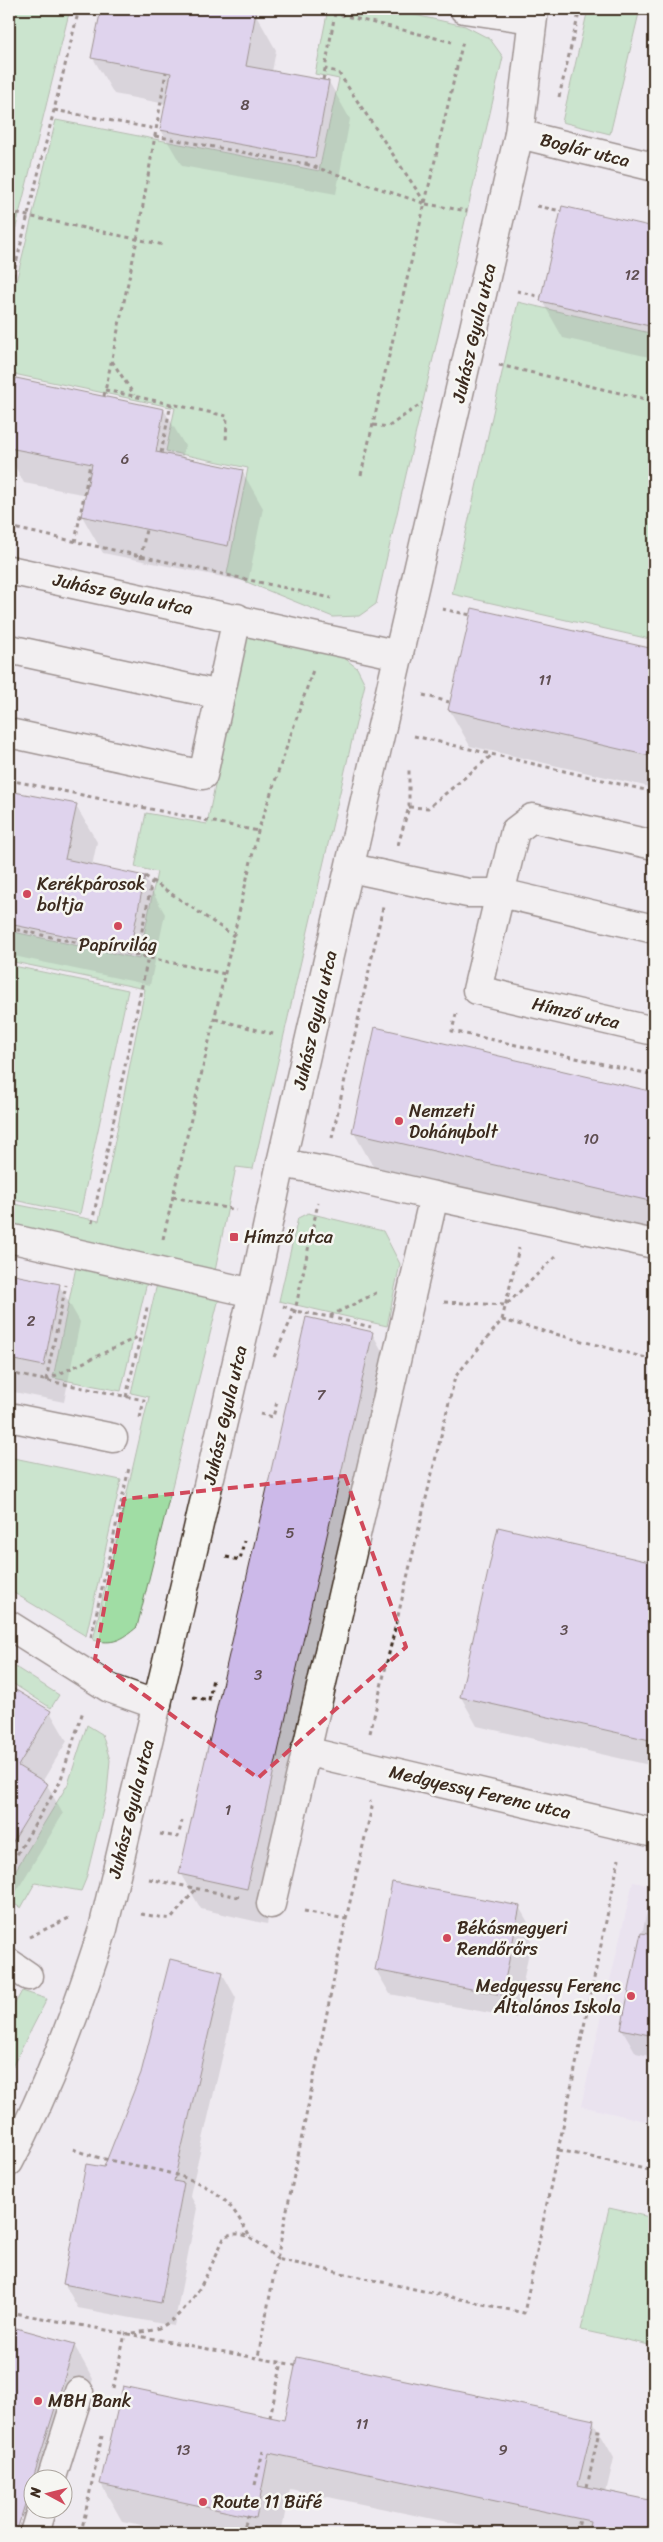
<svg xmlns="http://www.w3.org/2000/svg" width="663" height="2542" viewBox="0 0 663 2542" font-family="Sriracha,sans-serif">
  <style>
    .built { fill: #e4dbee }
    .green { fill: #a0dda4; stroke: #6e8461 }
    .shadow { fill: #0003 }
    .building { fill: #ccb9e9; stroke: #3b2a1e }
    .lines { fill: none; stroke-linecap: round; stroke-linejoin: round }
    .minor-casing { stroke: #3b2a1e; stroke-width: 31 }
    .path { stroke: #3b2a1e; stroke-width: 3; stroke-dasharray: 4 4; stroke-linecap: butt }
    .minor { stroke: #f6f6f2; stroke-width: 28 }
    .marked { fill: none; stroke: #d1495b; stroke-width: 4; stroke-dasharray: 10 6; stroke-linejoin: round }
    .poi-dot { fill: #d1495b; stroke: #f6f6f2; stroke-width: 2 }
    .labels { text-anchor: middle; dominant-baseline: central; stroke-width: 5; stroke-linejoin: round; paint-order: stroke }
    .number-label { font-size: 15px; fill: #5f4e51 }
    .street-label { font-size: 18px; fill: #3b2a1e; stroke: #f6f6f2 }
    .poi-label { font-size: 18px; fill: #3b2a1e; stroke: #f6f6f2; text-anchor: start }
  </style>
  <rect width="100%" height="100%" fill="#eeeaf0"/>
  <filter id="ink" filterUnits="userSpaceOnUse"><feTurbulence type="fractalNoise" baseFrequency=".02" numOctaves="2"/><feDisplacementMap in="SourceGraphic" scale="10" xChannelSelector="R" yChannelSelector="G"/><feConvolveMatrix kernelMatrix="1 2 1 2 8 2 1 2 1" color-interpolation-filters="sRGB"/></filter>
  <g filter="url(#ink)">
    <polygon class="built" points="633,1882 654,1886 654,2123 581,2106"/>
    <g class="green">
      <polygon points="9,9 70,9 9,255"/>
      <polygon points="328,9 387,9 465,26 490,39 503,57 376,604 359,616 333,617 227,574 248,468 166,451 175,408 9,373 9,310 56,120 319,171 339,79 315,74"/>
      <polygon points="588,9 640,9 610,134 562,122"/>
      <polygon points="518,302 654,334 654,640 452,594"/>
      <polygon points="246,636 343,657 357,668 365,684 253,1169 236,1167 214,1276 9,1235 9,1203 99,1221 145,989 9,961 9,931 139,959 157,872 135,867 146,813 207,824"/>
      <polygon points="9,965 128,990 80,1214 9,1199"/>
      <polygon points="308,1213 383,1231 400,1264 387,1326 279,1301 298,1218"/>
      <polygon points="76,1267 147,1282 121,1391 53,1378"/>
      <path d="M157,1284l62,14 -82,329c-15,13 -24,18 -44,13l56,-243 -18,-4z"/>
      <polygon points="9,1457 121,1480 86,1636 9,1590"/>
      <polygon points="9,1663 59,1695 51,1708 9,1681"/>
      <polygon points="87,1725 102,1734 110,1760 107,1793 86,1879 81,1891 35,1883 21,1908 9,1901 9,1881 68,1784"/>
      <polygon points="22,1991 47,1999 9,2073 9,2014"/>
      <polygon points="609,2208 654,2218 654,2346 581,2330"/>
    </g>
    <g class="shadow">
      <polygon points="102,9 233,9 255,13 276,50 272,72 329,82 350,119 336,194 182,166 161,130 166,104 114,94 93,58"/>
      <polygon points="563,208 654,228 654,358 563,338 542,301"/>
      <polygon points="17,380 164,410 185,446 182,459 242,471 263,508 248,582 103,553 82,516 87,495 24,483 9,456 9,419"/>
      <polygon points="473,609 654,651 654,788 470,746 449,709"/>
      <polygon points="9,792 76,806 97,842 92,866 144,877 165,914 150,985 9,955"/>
      <polygon points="376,1028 654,1094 654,1234 374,1168 353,1131"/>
      <polygon points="9,1275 59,1285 80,1322 64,1402 9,1391"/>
      <polygon points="372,1333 392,1369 267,1924 201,1909 180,1873"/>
      <polygon points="499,1529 654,1564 654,1766 477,1726 461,1697"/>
      <polygon points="9,1687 50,1712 67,1741 42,1782 47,1785 63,1814 9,1904"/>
      <polygon points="652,1887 654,1887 654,2057 636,2053 622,2029"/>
      <polygon points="519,1907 533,1931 516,2018 390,1994 376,1970"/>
      <polygon points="222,1973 236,1998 190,2195 197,2208 174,2326 78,2308 64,2283"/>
      <polygon points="9,2327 74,2345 93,2379 62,2480 32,2480 32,2510 49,2523 9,2514"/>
      <polygon points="124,2387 285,2421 593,2421 614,2458 606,2492 654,2503 654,2533 500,2533 290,2489 281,2533 180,2533 122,2521 101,2484"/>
    </g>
    <g class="building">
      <polygon points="101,9 240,9 256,12 246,66 329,81 315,158 160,130 171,73 91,58"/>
      <polygon points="562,206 654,227 654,327 540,301"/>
      <polygon points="16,378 164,409 156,452 243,470 228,546 81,516 92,464 9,448 9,413"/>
      <polygon points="472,608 654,649 654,757 448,710"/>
      <polygon points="9,791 77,804 65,859 145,876 130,949 9,924"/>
      <polygon points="375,1027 654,1092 654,1202 352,1132"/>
      <polygon points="9,1274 60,1284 44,1366 9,1359"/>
      <polygon points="306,1317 373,1332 247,1889 179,1874"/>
      <polygon points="498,1527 654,1563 654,1741 460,1697"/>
      <polygon points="9,1686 51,1711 18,1766 48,1784 9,1848"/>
      <polygon points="392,1882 520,1906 502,1995 375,1970"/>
      <polygon points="641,1933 654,1935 654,2036 621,2029"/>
      <polygon points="170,1959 223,1972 174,2181 184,2183 161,2303 63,2284 86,2164 104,2167 141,2073"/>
      <polygon points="9,2326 75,2344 16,2533 9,2533"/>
      <polygon points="297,2357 594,2420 578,2485 654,2501 654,2533 588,2533 590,2521 269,2453 256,2518 100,2484 123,2386 284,2420"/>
    </g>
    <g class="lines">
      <defs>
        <g id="minor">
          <polyline points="464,9 532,19"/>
          <polyline points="519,134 654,167"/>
          <polyline points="9,570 399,655"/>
          <polyline points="9,649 220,695"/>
          <polyline points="9,733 203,775 237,618"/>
          <polyline points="654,845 532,818 515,831 477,990 654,1031"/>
          <polyline points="351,868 468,893 501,893 654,929"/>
          <polyline points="434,1196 654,1244"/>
          <polyline points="9,1238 253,1293"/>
          <polyline points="9,1417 113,1438"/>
          <polyline points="9,1625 109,1688 157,1705"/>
          <polyline points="305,1751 654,1833"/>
          <polyline points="271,1904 434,1196 325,1171 281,1163"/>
          <polyline points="9,1963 28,1976"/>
          <path d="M9,2162c40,-75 68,-152 94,-233l62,-259 88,-377 28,-130 238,-1029 15,-125"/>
          <polyline points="51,2480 79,2392"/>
          <polyline points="34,2533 41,2510"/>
        </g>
      </defs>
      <use href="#minor" class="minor-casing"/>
      <g class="path">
        <polyline points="317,9 452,42"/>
        <polyline points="323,80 335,13"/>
        <polyline points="559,97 580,9"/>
        <polyline points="54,110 156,129"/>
        <polyline points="155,136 306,164 307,157"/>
        <polyline points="306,164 426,204 338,72 325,69"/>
        <polyline points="426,204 467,211"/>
        <polyline points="537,206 561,211"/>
        <polyline points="9,212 164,245"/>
        <polyline points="517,291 541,297"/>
        <polyline points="9,292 79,9"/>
        <polyline points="112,361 134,395"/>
        <polyline points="499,365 654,401"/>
        <polyline points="105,390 227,416 226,443"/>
        <polyline points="104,396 137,240 166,72"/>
        <polyline points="373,425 388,427 422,403"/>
        <polyline points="161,453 171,404"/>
        <polyline points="361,475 463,41"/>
        <polyline points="9,527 331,598"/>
        <polyline points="75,542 90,464"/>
        <polyline points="141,558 146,529"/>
        <polyline points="442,609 471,615"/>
        <polyline points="423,695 449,702"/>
        <polyline points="414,736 654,792"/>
        <polyline points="9,780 258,831"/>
        <polyline points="409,807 428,808 492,755"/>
        <polyline points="398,845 409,807 409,768"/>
        <polyline points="145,876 234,936"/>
        <polyline points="9,928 225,974"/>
        <polyline points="137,955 152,881"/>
        <polyline points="456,1014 452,1031 654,1075"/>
        <polyline points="215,1019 277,1035"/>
        <polyline points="332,1138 383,907"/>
        <polyline points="173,1197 236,1210"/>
        <polyline points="92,1223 148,957"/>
        <polyline points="163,1239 258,831 313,670"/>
        <polyline points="444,1302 506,1305 556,1256"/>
        <polyline points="283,1306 295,1311 330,1317 371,1327"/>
        <polyline points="330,1316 378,1292"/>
        <polyline points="502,1320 654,1360"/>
        <polyline points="274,1357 295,1311 318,1203"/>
        <polyline points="9,1373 144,1400 140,1418"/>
        <polyline points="46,1380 66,1285"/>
        <polyline points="46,1380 140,1336"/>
        <polyline points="126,1397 148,1304"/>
        <polyline points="260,1414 273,1417 277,1402"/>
        <polyline points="226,1557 240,1560 244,1541"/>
        <polyline points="91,1637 129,1468"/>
        <polyline points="193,1697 209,1700 213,1678"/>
        <polyline points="370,1733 455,1377 502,1320 519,1248"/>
        <polyline points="160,1834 178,1837 182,1821"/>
        <polyline points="9,1868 60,1782 83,1711"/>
        <polyline points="149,1879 239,1897"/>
        <polyline points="304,1911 346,1919 277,2259 524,2313 619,1859"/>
        <polyline points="141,1914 171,1919 196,1889"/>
        <polyline points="346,1919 372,1807 370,1801"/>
        <polyline points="29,1937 69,1918"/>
        <path d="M73,2149c44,19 112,17 148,48 13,11 21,26 29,40"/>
        <polyline points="559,2150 654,2171"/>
        <polyline points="9,2312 295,2365"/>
        <path d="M125,2334c12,-2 28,-2 38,-8 34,-20 46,-57 62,-90 22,-8 36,9 52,23l-19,98"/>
        <polyline points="113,2389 125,2334"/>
        <polyline points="270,2417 282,2362"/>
        <polyline points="255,2485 263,2451"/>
        <polyline points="587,2487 599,2431 591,2430"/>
        <polyline points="649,2500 654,2471"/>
        <polyline points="82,2528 106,2533"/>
        <polyline points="81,2533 102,2436"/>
        <polyline points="242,2533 248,2516"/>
        <polyline points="577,2533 580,2519"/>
      </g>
      <use href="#minor" class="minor"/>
    </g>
  </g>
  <path d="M0 0H663V2542H0ZM345,1476l61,171 -148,131 -163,-119 29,-160z" fill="#eeeaf0" fill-opacity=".55" fill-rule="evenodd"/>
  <path class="marked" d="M345,1476l61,171 -148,131 -163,-119 29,-160z"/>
  <g class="poi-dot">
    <circle cx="27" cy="894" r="5"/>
    <circle cx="118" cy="926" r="5"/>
    <circle cx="399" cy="1121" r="5"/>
    <rect x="229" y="1232" width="10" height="10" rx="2.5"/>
    <circle cx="447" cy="1938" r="5"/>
    <circle cx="631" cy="1996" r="5"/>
    <circle cx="38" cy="2401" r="5"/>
    <circle cx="203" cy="2502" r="5"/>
  </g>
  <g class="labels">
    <g class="number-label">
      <text x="245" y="105">8</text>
      <text x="632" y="275">12</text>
      <text x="125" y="459">6</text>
      <text x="545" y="680">11</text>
      <text x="591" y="1139">10</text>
      <text x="31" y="1321">2</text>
      <text x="321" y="1395">7</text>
      <text x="290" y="1533">5</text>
      <text x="564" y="1630">3</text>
      <text x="258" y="1675">3</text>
      <text x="228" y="1810">1</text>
      <text x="362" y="2424">11</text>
      <text x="183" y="2450">13</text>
      <text x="503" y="2450">9</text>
    </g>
    <g class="street-label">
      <text transform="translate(585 150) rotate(14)">Boglár utca</text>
      <text transform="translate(474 333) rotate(-77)">Juhász Gyula utca</text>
      <text transform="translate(123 594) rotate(12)">Juhász Gyula utca</text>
      <text transform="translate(576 1013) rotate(13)">Hímző utca</text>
      <text transform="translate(315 1020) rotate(-77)">Juhász Gyula utca</text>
      <text transform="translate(225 1415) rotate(-77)">Juhász Gyula utca</text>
      <text transform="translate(480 1792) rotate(13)">Medgyessy Ferenc utca</text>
      <text transform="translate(131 1809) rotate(-76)">Juhász Gyula utca</text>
    </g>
    <g class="poi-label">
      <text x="37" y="884">Kerékpárosok<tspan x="37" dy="21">boltja</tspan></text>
      <text x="118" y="945" text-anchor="middle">Papírvilág</text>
      <text x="409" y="1111">Nemzeti<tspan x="409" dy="21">Dohánybolt</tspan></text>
      <text x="244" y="1237">Hímző utca</text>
      <text x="457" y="1928">Békásmegyeri<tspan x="457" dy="21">Rendőrőrs</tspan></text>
      <text x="621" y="1986" text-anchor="end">Medgyessy Ferenc<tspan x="621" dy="21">Általános Iskola</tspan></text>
      <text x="48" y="2401">MBH Bank</text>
      <text x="213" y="2502">Route 11 Büfé</text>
    </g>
  </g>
  <rect width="663" height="2542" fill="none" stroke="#f6f6f2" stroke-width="30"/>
  <rect x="15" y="15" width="633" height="2512" fill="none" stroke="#3b2a1e" stroke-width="2" filter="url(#ink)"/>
  <g transform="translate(48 2494) rotate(277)"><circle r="24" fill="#f6f6f2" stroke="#aba49d"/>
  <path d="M0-4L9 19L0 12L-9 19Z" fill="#d1495b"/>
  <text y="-8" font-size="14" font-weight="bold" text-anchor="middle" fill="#3b2a1e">N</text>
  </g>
</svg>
